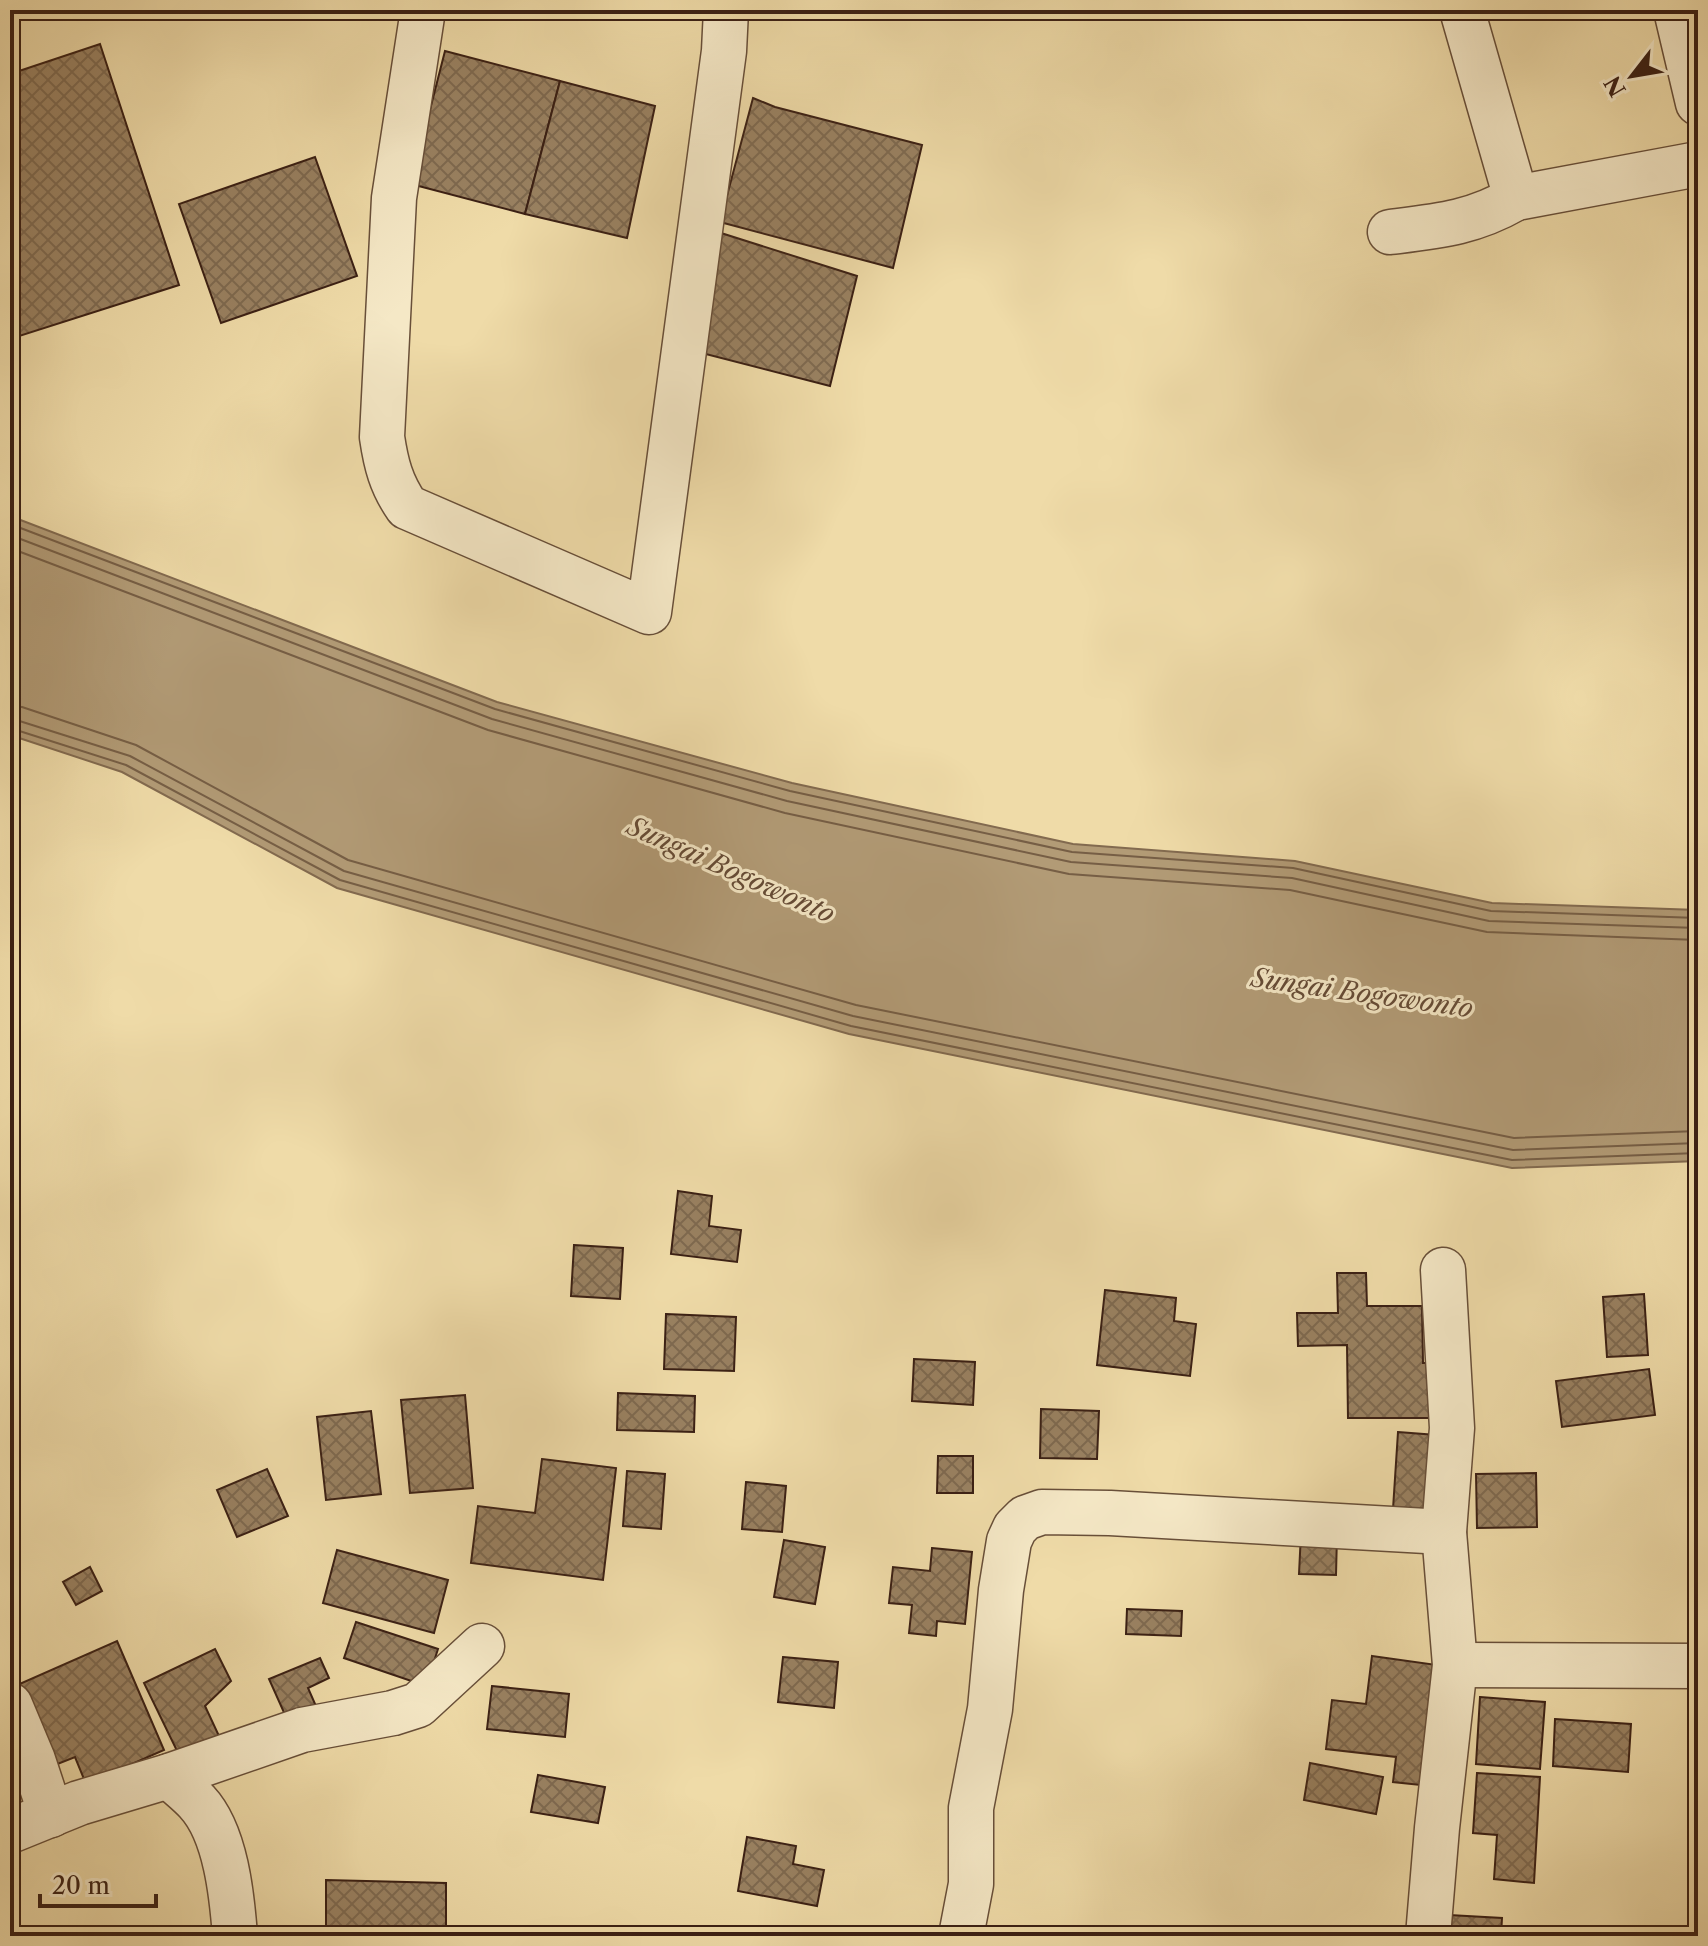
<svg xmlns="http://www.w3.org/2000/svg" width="1708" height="1946" viewBox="0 0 1708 1946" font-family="'Libre Caslon Text',serif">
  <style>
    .water { fill: #b29b76; stroke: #826a4f; stroke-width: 2 }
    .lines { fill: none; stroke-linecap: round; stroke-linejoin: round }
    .shore { stroke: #765e45; stroke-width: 2 }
    .building { fill: url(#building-cross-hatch); stroke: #3b2014; stroke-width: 2 }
    .minor-casing { stroke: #684f39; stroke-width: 47 }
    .minor { stroke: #f5e8c6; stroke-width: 44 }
    .labels { text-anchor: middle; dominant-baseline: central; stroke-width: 6; stroke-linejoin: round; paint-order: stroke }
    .water-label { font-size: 26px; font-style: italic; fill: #654b36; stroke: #f5e8c6 }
  </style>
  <defs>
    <pattern id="building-cross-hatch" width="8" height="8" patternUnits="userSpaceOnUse" patternTransform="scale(2)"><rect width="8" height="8" fill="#998161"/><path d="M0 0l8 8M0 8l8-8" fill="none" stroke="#7e694f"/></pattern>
  </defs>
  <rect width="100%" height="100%" fill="#efdba8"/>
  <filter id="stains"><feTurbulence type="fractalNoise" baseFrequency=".0025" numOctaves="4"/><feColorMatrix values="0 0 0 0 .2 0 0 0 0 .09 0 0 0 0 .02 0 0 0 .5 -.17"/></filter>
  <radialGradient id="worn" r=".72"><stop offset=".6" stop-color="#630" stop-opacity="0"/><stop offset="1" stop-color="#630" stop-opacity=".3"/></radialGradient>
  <polygon class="water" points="10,516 497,702 792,783 1073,844 1295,861 1492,903 1698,910 1698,1161 1512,1168 849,1034 337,888 122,772 10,735"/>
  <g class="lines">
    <g class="shore">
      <polyline points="10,524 495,709 790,791 1072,852 1293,868 1491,911 1698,918"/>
      <polyline points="10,535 492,719 787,801 1071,862 1292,878 1489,921 1698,928"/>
      <polyline points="10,548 488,730 785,813 1069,874 1290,890 1487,932 1698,940"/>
      <polyline points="10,706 22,707 136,745 348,860 856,1005 1514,1138 1698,1131"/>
      <polyline points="10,718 130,756 344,871 853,1016 1513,1150 1698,1143"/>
      <polyline points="10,728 126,765 340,880 851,1026 1512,1160 1698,1153"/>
    </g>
  </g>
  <g class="building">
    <polygon points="100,44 179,285 10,339 10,74"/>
    <polygon points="445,51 560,81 525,214 411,184"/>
    <polygon points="560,81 655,106 627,238 525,214"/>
    <polygon points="753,98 775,107 922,145 893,268 720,222"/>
    <polygon points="315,157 357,276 221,323 179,204"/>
    <polygon points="721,233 857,276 830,386 698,352"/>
    <polygon points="678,1191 712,1196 709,1226 741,1230 737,1262 671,1254"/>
    <polygon points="574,1245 623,1248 620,1299 571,1296"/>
    <polygon points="1337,1273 1366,1273 1367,1306 1422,1306 1423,1363 1445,1363 1446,1418 1348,1418 1347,1345 1298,1346 1297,1313 1338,1313"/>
    <polygon points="1105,1290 1176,1298 1174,1321 1196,1324 1190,1376 1097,1365"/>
    <polygon points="1644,1294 1648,1355 1607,1357 1603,1297"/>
    <polygon points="666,1314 736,1317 734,1371 664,1369"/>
    <polygon points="914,1359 975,1362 973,1405 912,1401"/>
    <polygon points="1649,1369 1655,1415 1562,1427 1556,1381"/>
    <polygon points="618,1393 695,1396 694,1432 617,1430"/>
    <polygon points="465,1395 473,1488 410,1493 401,1400"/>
    <polygon points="1041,1409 1099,1411 1097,1459 1040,1458"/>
    <polygon points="371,1411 381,1494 326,1500 317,1417"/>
    <polygon points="1398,1432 1436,1435 1432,1511 1393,1509"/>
    <polygon points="938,1456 973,1456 973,1493 937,1493"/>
    <polygon points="542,1459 616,1468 603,1580 471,1563 478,1506 535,1513"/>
    <polygon points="1695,1468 1698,1468 1698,1527 1689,1526"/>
    <polygon points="267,1469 288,1516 237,1537 217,1490"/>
    <polygon points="627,1471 665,1474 661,1529 623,1526"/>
    <polygon points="1536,1473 1537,1527 1477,1528 1476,1474"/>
    <polygon points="746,1482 786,1486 782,1532 742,1529"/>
    <polygon points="1301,1533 1337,1535 1336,1575 1299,1574"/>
    <polygon points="784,1540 825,1547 815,1604 774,1597"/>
    <polygon points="932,1548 972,1552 965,1624 937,1621 936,1636 909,1633 912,1605 889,1603 893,1567 930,1571"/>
    <polygon points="337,1550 448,1580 434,1633 323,1603"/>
    <polygon points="90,1567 102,1591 76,1605 63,1582"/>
    <polygon points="1127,1609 1182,1611 1181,1636 1126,1634"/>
    <polygon points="356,1622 438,1649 426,1686 344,1658"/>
    <polygon points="117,1641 164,1750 86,1784 75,1757 50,1767 15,1686"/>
    <polygon points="215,1649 231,1681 205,1706 219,1736 179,1755 144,1683"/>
    <polygon points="1372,1656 1444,1666 1430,1786 1393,1782 1396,1757 1326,1749 1332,1700 1366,1704"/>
    <polygon points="783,1657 838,1662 834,1708 778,1702"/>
    <polygon points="320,1658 329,1678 308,1688 319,1713 290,1726 269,1679"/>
    <polygon points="492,1686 569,1694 565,1737 487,1729"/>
    <polygon points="1480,1697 1545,1702 1540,1769 1476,1764"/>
    <polygon points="1555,1719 1631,1724 1628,1772 1553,1766"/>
    <polygon points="1310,1763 1383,1777 1376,1814 1304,1800"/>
    <polygon points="1477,1773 1540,1777 1534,1883 1494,1879 1497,1835 1473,1833"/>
    <polygon points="538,1775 605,1787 598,1823 531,1812"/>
    <polygon points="747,1837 796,1846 793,1864 824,1870 817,1906 738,1891"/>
    <polygon points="326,1880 446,1883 446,1936 326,1936"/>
    <rect x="1692" y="1895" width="6" height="41"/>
    <polygon points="1449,1915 1502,1918 1501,1936 1448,1936"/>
  </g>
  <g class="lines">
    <defs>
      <g id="minor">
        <path d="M423,10l-29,188 -12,239c4,27 9,47 25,70l242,105 75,-561 2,-41"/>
        <polyline points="1676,10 1698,103"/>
        <polyline points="1516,198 1698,164"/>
        <path d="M1390,232c49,-6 83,-9 126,-34l-54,-188"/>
        <polyline points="1455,1665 1698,1666"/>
        <polyline points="10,1705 33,1760 51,1815"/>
        <path d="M169,1776c9,9 20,17 28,26 29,31 35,94 38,134"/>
        <polyline points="10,1831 79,1803 169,1776 302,1730 393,1713 418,1705 482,1646"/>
        <polyline points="961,1936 971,1884 971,1808 990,1709 1001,1590 1009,1541 1015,1528 1025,1518 1042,1512 1110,1513 1444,1532"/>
        <polyline points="1428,1936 1437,1828 1455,1665 1444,1532 1452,1428 1443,1270"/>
      </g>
    </defs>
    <use href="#minor" class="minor-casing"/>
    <use href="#minor" class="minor"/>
  </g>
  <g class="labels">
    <g class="water-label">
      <text transform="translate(731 870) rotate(24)">Sungai Bogowonto</text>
      <text transform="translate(1362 993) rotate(8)">Sungai Bogowonto</text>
    </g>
  </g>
  <rect width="1708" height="1946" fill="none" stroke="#efdba8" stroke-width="40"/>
  <rect x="12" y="12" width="1684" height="1922" fill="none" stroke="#3b2014" stroke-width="4"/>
  <rect x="20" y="20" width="1668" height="1906" fill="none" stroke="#3b2014" stroke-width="2"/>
  <g transform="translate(1632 76) rotate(239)" stroke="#f5e8c6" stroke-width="6" paint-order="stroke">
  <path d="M0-6L14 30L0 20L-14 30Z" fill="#3b2014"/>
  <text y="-12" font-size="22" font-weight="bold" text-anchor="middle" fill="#3b2014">N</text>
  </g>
  <path d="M40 1894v12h116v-12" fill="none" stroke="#3b2014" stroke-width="4"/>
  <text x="52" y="1894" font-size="24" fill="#3b2014" stroke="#f5e8c6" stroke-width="6" paint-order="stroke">20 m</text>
  <rect width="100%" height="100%" filter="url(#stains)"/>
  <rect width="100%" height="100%" fill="url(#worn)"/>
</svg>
